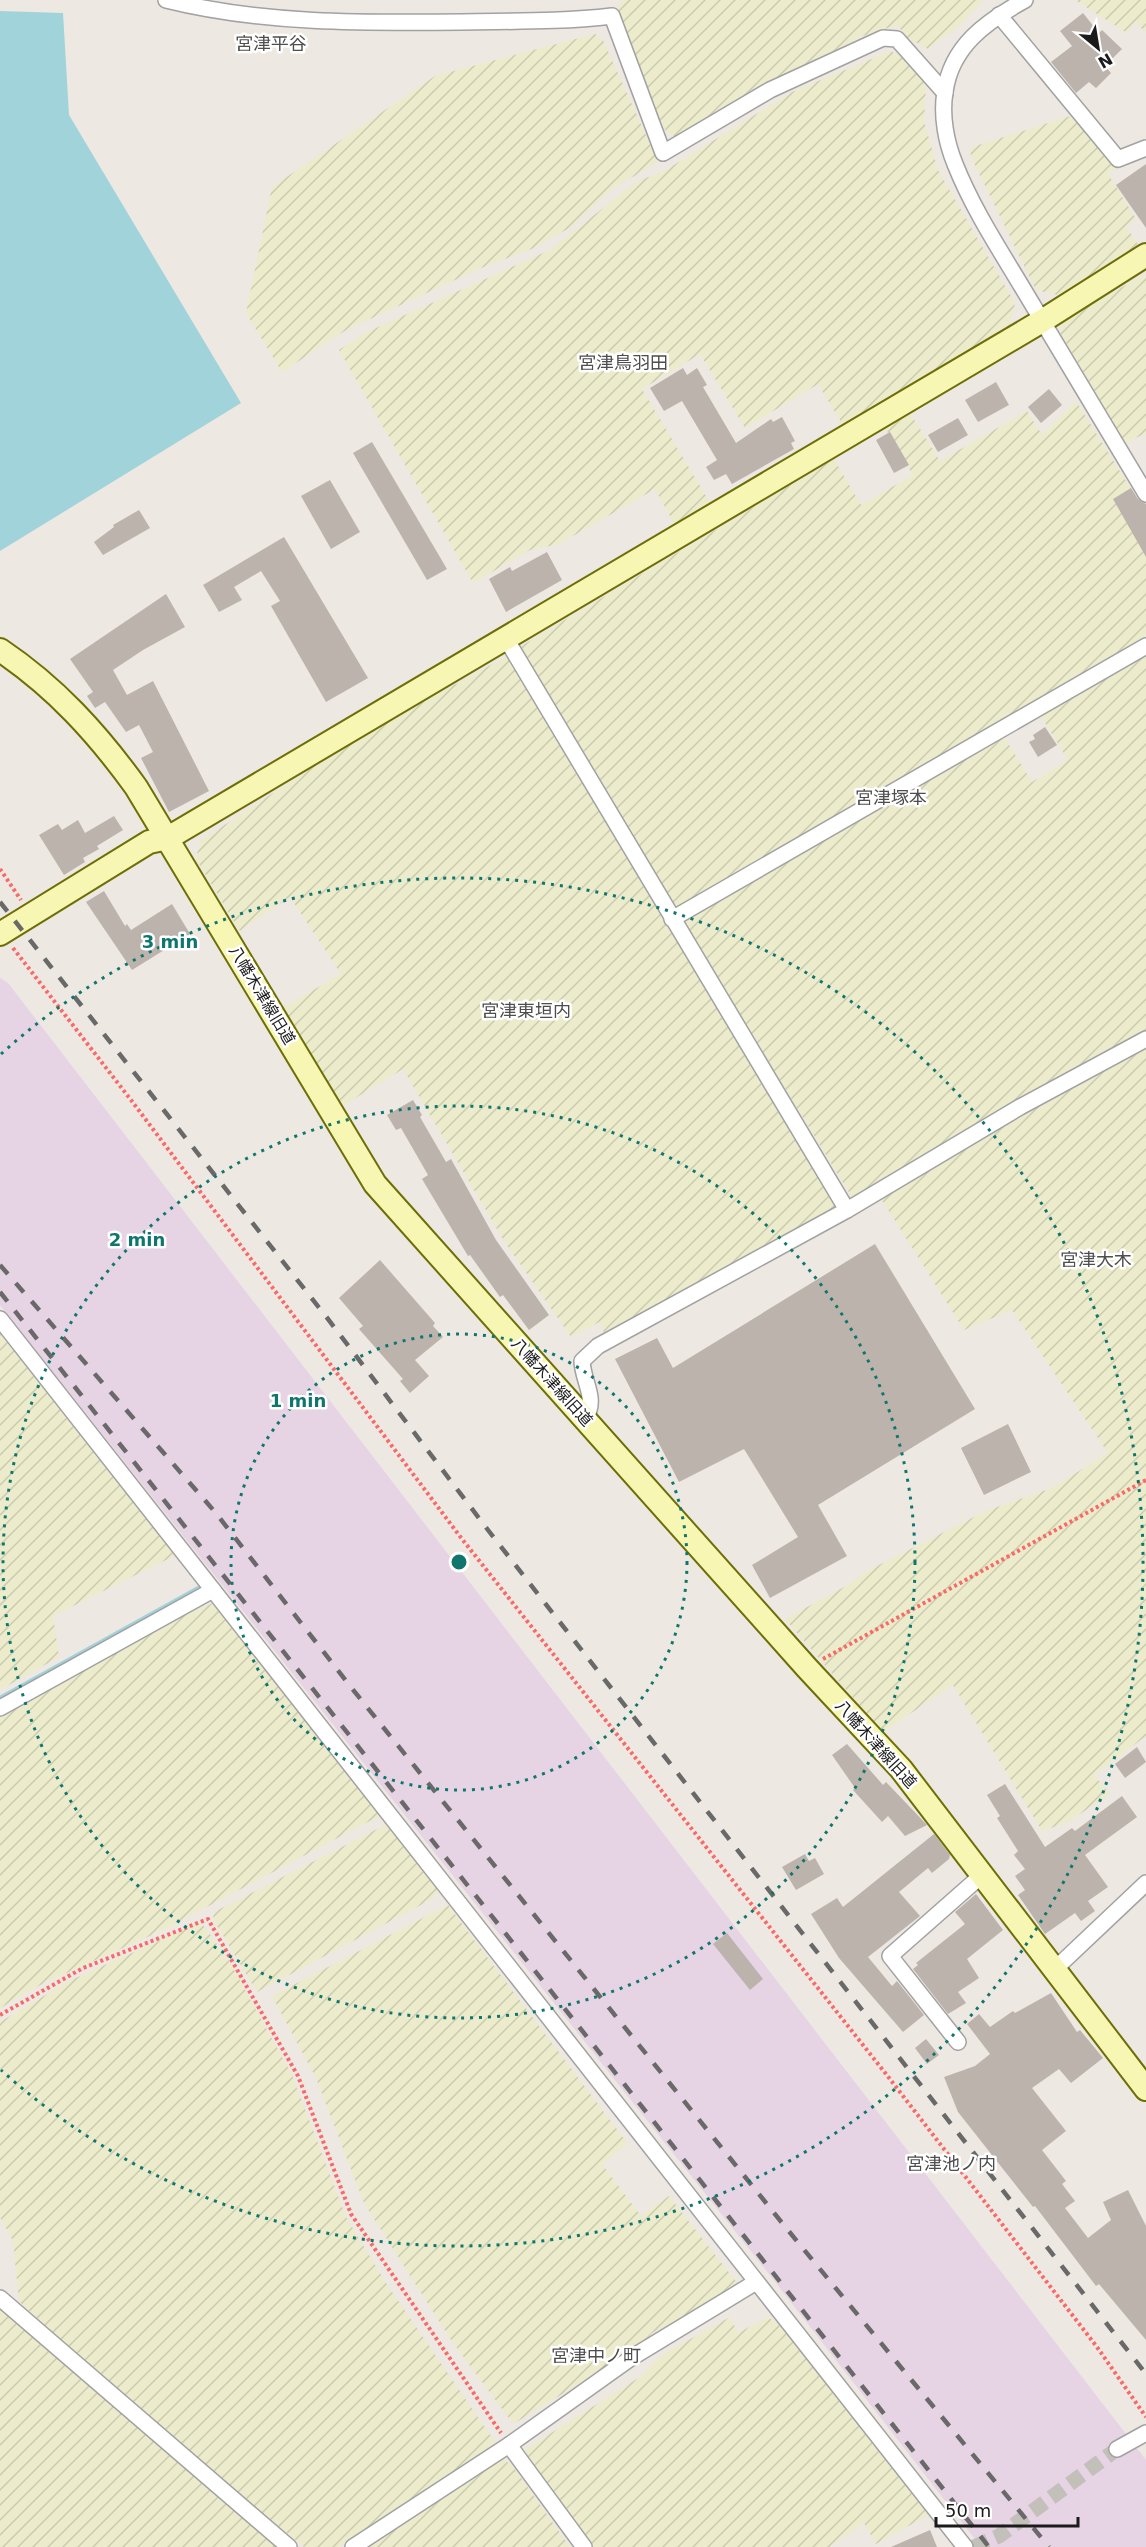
<svg xmlns="http://www.w3.org/2000/svg" width="1146" height="2547" viewBox="0 0 1146 2547" font-family="'DejaVu Sans','Noto Sans JP',sans-serif">
  <style>
    .railway { fill: #e6d3e4 }
    .farmland { fill: url(#farmland-furrows) }
    .water { fill: #a1d3db }
    .lines { fill: none; stroke-linecap: round; stroke-linejoin: round }
    .stream { stroke: #a1d3db; stroke-width: 6 }
    .building { fill: #bdb3ad }
    .street-tunnel { stroke: #c3bfb9; stroke-width: 15; stroke-dasharray: 15 8; stroke-linecap: butt }
    .street-casing { stroke: #a2a2a2; stroke-width: 18 }
    .secondary-casing { stroke: #6d6f06; stroke-width: 26 }
    .path { stroke: #f86967; stroke-width: 4; stroke-dasharray: 3 3; stroke-linecap: butt }
    .street { stroke: #fff; stroke-width: 15 }
    .secondary { stroke: #f8f6b3; stroke-width: 22 }
    .rail { stroke: #696969; stroke-width: 4.5; stroke-dasharray: 12 12; stroke-linecap: butt }
    .ring { fill: none; stroke: #0f766e; stroke-width: 3; stroke-dasharray: 3 6 }
    .labels { text-anchor: middle; dominant-baseline: central; stroke-width: 5; stroke-linejoin: round; paint-order: stroke }
    .street-label { font-size: 16px; fill: #1b1b1b; stroke: #fff }
    .neighbourhood-label { font-size: 18px; fill: #4e4e4e; stroke: #fff }
    .centre { fill: #0f766e; stroke: #fff; stroke-width: 3 }
    .ring-label { font-size: 18px; text-anchor: middle; font-weight: bold; fill: #0f766e; stroke: #fff; stroke-width: 5; stroke-linejoin: round; paint-order: stroke }
  </style>
  <defs>
    <pattern id="farmland-furrows" width="10" height="10" patternUnits="userSpaceOnUse" patternTransform="scale(1.5)"><rect width="10" height="10" fill="#ececcc"/><path d="M-1 1l2-2M0 10L10 0M9 11l2-2" fill="none" stroke="#cacaaf"/></pattern>
  </defs>
  <rect width="100%" height="100%" fill="#ede8e1"/>
  <polygon class="railway" points="0,978 8,983 1146,2460 1146,2547 981,2547 773,2279 0,1305"/>
  <g class="farmland">
    <polygon points="624,0 983,0 962,23 928,49 908,38 897,25 863,36 798,70 685,141 666,132 617,27 609,17"/>
    <polygon points="1075,0 1146,0 1146,32 1135,23 1127,33"/>
    <polygon points="595,34 602,38 658,162 612,189 571,227 534,248 481,268 346,330 282,372 246,313 272,187 435,76"/>
    <polygon points="891,51 913,64 926,83 924,121 938,170 1015,303 1009,329 844,427 818,384 745,428 700,354 642,389 712,506 676,527 655,489 559,544 530,550 473,583 339,350 367,332 550,250 636,182 666,170 792,92"/>
    <polygon points="1077,114 1119,167 1108,174 1136,219 1126,226 1143,252 1062,296 1036,290 972,159 969,148"/>
    <polygon points="1146,274 1146,433 1125,443 1061,334 1063,320"/>
    <polygon points="1076,401 1146,513 1146,637 677,911 518,648 834,459 861,505 913,475 885,428 910,413 940,461 1027,411 1042,435"/>
    <polygon points="1146,651 1146,1032 853,1199 683,922 1003,735 1032,782 1068,760 1039,713"/>
    <polygon points="509,655 837,1199 837,1208 605,1334 599,1322 571,1337 504,1241 403,1069 339,1108 282,1008 341,974 290,897 240,931 196,859 200,841 352,741"/>
    <polygon points="1146,1046 1146,1736 1094,1775 1110,1794 1068,1822 1042,1831 953,1685 883,1732 785,1619 846,1586 869,1570 986,1511 1052,1488 1108,1453 1012,1310 964,1330 880,1197"/>
    <polygon points="0,1332 176,1555 53,1616 59,1657 0,1690"/>
    <polygon points="213,1603 383,1814 163,1930 44,1983 0,2008 0,1716 163,1625"/>
    <polygon points="387,1824 439,1889 432,1899 257,1992 213,1919 214,1912"/>
    <polygon points="448,1905 628,2144 602,2164 641,2216 669,2196 742,2289 652,2333 639,2347 515,2423 511,2421 451,2340 364,2203 316,2078 272,1996"/>
    <polygon points="195,1925 204,1926 229,1961 292,2075 346,2217 386,2283 497,2445 340,2547 304,2547 78,2360 19,2301 13,2241 0,2217 0,2022 71,1980"/>
    <polygon points="0,2302 282,2547 0,2547"/>
    <polygon points="730,2317 738,2333 768,2317 787,2331 930,2514 876,2544 864,2523 830,2547 593,2547 521,2452 640,2377 662,2355"/>
    <polygon points="502,2459 512,2465 570,2547 364,2547"/>
  </g>
  <polygon class="water" points="0,11 63,13 69,115 241,403 0,551"/>
  <g class="lines">
    <polyline class="stream" points="0,1699 198,1589"/>
  </g>
  <g class="building">
    <polygon points="1083,13 1099,33 1102,30 1122,49 1105,66 1111,73 1096,88 1089,82 1076,93 1051,62 1072,46 1060,31"/>
    <polygon points="1146,164 1146,228 1116,185"/>
    <polygon points="683,368 687,375 697,368 707,385 703,387 736,443 771,419 773,422 782,417 795,441 791,443 794,449 732,484 726,474 714,480 706,467 717,460 682,401 664,411 650,388"/>
    <polygon points="996,382 1009,405 978,422 965,400"/>
    <polygon points="1049,389 1062,405 1041,423 1028,407"/>
    <polygon points="958,418 968,435 938,452 928,435"/>
    <polygon points="890,432 909,465 894,473 876,440"/>
    <polygon points="372,442 447,569 427,580 353,453"/>
    <polygon points="330,480 360,532 331,549 301,496"/>
    <polygon points="1131,488 1138,499 1146,504 1146,557 1113,499"/>
    <polygon points="139,510 150,528 103,555 94,542 114,527 113,525"/>
    <polygon points="284,537 368,678 326,702 271,606 280,601 261,571 234,587 242,600 219,612 203,585"/>
    <polygon points="547,552 562,580 506,612 489,579 510,567 512,571"/>
    <polygon points="166,594 185,627 143,650 113,670 127,695 153,681 209,791 169,812 141,758 153,752 139,725 126,732 105,702 95,708 87,696 93,692 70,659"/>
    <polygon points="1045,727 1057,745 1038,757 1029,742 1035,739 1033,735"/>
    <polygon points="114,816 123,830 97,846 99,849 83,858 85,862 64,875 39,835 58,824 62,830 78,820 85,833"/>
    <polygon points="104,891 125,926 127,924 131,930 172,904 190,934 132,970 86,902"/>
    <polygon points="413,1100 422,1115 420,1117 446,1162 451,1159 496,1240 549,1315 529,1330 503,1295 500,1297 470,1255 468,1256 422,1179 428,1175 401,1128 396,1130 387,1115"/>
    <polygon points="875,1244 975,1409 818,1505 847,1556 770,1598 752,1565 798,1537 744,1449 679,1482 615,1359 657,1338 673,1368"/>
    <polygon points="380,1260 435,1323 433,1326 443,1337 415,1360 429,1376 410,1393 400,1381 403,1379 359,1329 363,1326 339,1298"/>
    <polygon points="1008,1424 1031,1472 984,1495 961,1448"/>
    <polygon points="847,1744 883,1785 886,1782 927,1825 905,1836 888,1816 882,1822 853,1790 855,1788 832,1755"/>
    <polygon points="1137,1747 1146,1762 1125,1778 1115,1764"/>
    <polygon points="1005,1784 1045,1847 1072,1828 1075,1831 1122,1796 1137,1817 1085,1855 1108,1887 1088,1901 1095,1911 1081,1921 1075,1913 1045,1934 1018,1895 1025,1890 1015,1876 1025,1869 1014,1855 1018,1851 997,1818 1000,1816 987,1795"/>
    <polygon points="934,1834 950,1855 949,1859 932,1873 928,1868 899,1892 920,1916 868,1957 892,1986 897,1981 924,2015 903,2032 839,1958 811,1914 837,1898 843,1907"/>
    <polygon points="805,1854 809,1861 815,1858 824,1874 796,1890 782,1867"/>
    <polygon points="976,1894 1003,1930 967,1959 979,1978 958,1992 966,2003 948,2014 913,1969 918,1965 916,1963 965,1924 955,1912"/>
    <polygon points="727,1933 763,1979 750,1990 713,1944"/>
    <polygon points="1051,1993 1077,2032 1080,2030 1103,2058 1071,2083 1059,2069 1032,2088 1066,2131 1042,2150 1066,2181 1062,2184 1075,2201 1065,2208 1088,2238 1111,2220 1103,2202 1128,2190 1146,2226 1146,2340 1099,2284 1096,2286 1035,2206 1033,2207 958,2112 944,2077 975,2066 990,2054 967,2024 979,2014 990,2027 1013,2011 1015,2013"/>
    <polygon points="926,2039 939,2055 927,2064 915,2048"/>
    <polygon points="930,2530 937,2547 891,2547"/>
  </g>
  <g class="lines">
    <polyline class="street-tunnel" points="974,2547 999,2536 1117,2449"/>
    <defs>
      <g id="street">
        <path d="M166,0c96,24 197,23 296,22 50,-1 100,0 150,-6l51,137 107,-63 113,-52 14,1 48,54"/>
        <path d="M1025,0c-38,21 -74,46 -80,92 -4,23 1,50 10,72 17,43 43,83 67,123 41,69 83,138 124,207"/>
        <polyline points="999,15 1118,159 1146,148"/>
        <polyline points="505,637 847,1210"/>
        <polyline points="672,919 1146,646"/>
        <polyline points="0,1319 965,2547"/>
        <path d="M585,1419c13,-21 -2,-36 -3,-58l16,-15 249,-136 173,-103 126,-68"/>
        <polyline points="0,1708 213,1590"/>
        <polyline points="1055,1969 1146,1883"/>
        <polyline points="958,2042 890,1956 982,1875"/>
        <polyline points="0,2298 289,2547"/>
        <polyline points="509,2445 631,2358 756,2282"/>
        <polyline points="1117,2449 1146,2433"/>
        <polyline points="353,2547 509,2445 584,2547"/>
      </g>
      <g id="secondary">
        <path d="M0,650c55,37 97,83 136,137l239,397 432,484 94,101 245,320"/>
        <polyline points="0,934 149,842 168,838 1042,321 1146,255"/>
      </g>
    </defs>
    <use href="#street" class="street-casing"/>
    <use href="#secondary" class="secondary-casing"/>
    <g class="path">
      <polyline points="0,869 21,900"/>
      <polyline points="13,948 131,1100 462,1539 886,2074 1097,2347 1146,2417"/>
      <polyline points="823,1659 1146,1480"/>
      <polyline points="0,2015 83,1968 208,1919 298,2076 351,2214 501,2433"/>
    </g>
    <use href="#street" class="street"/>
    <use href="#secondary" class="secondary"/>
    <g class="rail">
      <polyline points="0,902 328,1319 488,1530 1146,2374"/>
      <polyline points="0,1265 215,1512 350,1686 787,2229 1049,2547"/>
      <polyline points="0,1292 989,2547"/>
    </g>
  </g>
  <g class="ring">
    <circle cx="459" cy="1562" r="228"/>
    <circle cx="459" cy="1562" r="456"/>
    <path d="M1 1054A684 684 0 1 1 1 2070"/>
  </g>
  <g class="labels">
    <g class="street-label">
      <text transform="translate(262 995) rotate(59)">八幡木津線旧道</text>
      <text transform="translate(552 1382) rotate(48)">八幡木津線旧道</text>
      <text transform="translate(876 1744) rotate(48)">八幡木津線旧道</text>
    </g>
    <g class="neighbourhood-label">
      <text x="271" y="43">宮津平谷</text>
      <text x="623" y="362">宮津鳥羽田</text>
      <text x="891" y="797">宮津塚本</text>
      <text x="526" y="1010">宮津東垣内</text>
      <text x="1096" y="1259">宮津大木</text>
      <text x="951" y="2163">宮津池ノ内</text>
      <text x="596" y="2355">宮津中ノ町</text>
    </g>
  </g>
  <circle cx="459" cy="1562" r="9" class="centre"/>
  <g class="ring-label">
    <text x="170" y="948">3 min</text>
    <text x="137" y="1246">2 min</text>
    <text x="298" y="1407">1 min</text>
  </g>
  <g transform="translate(1098 48) rotate(150)" stroke="#ffffff" stroke-width="4.5" paint-order="stroke">
  <path d="M0-4.5L10 22L0 15L-10 22Z" fill="#1b1b1b"/>
  <text y="-9" font-size="16" font-weight="bold" text-anchor="middle" fill="#1b1b1b">N</text>
  </g>
  <path d="M936 2517v9h142v-9" fill="none" stroke="#1b1b1b" stroke-width="3"/>
  <text x="945" y="2517" font-size="18" fill="#1b1b1b" stroke="#ffffff" stroke-width="4.5" paint-order="stroke">50 m</text>
</svg>
